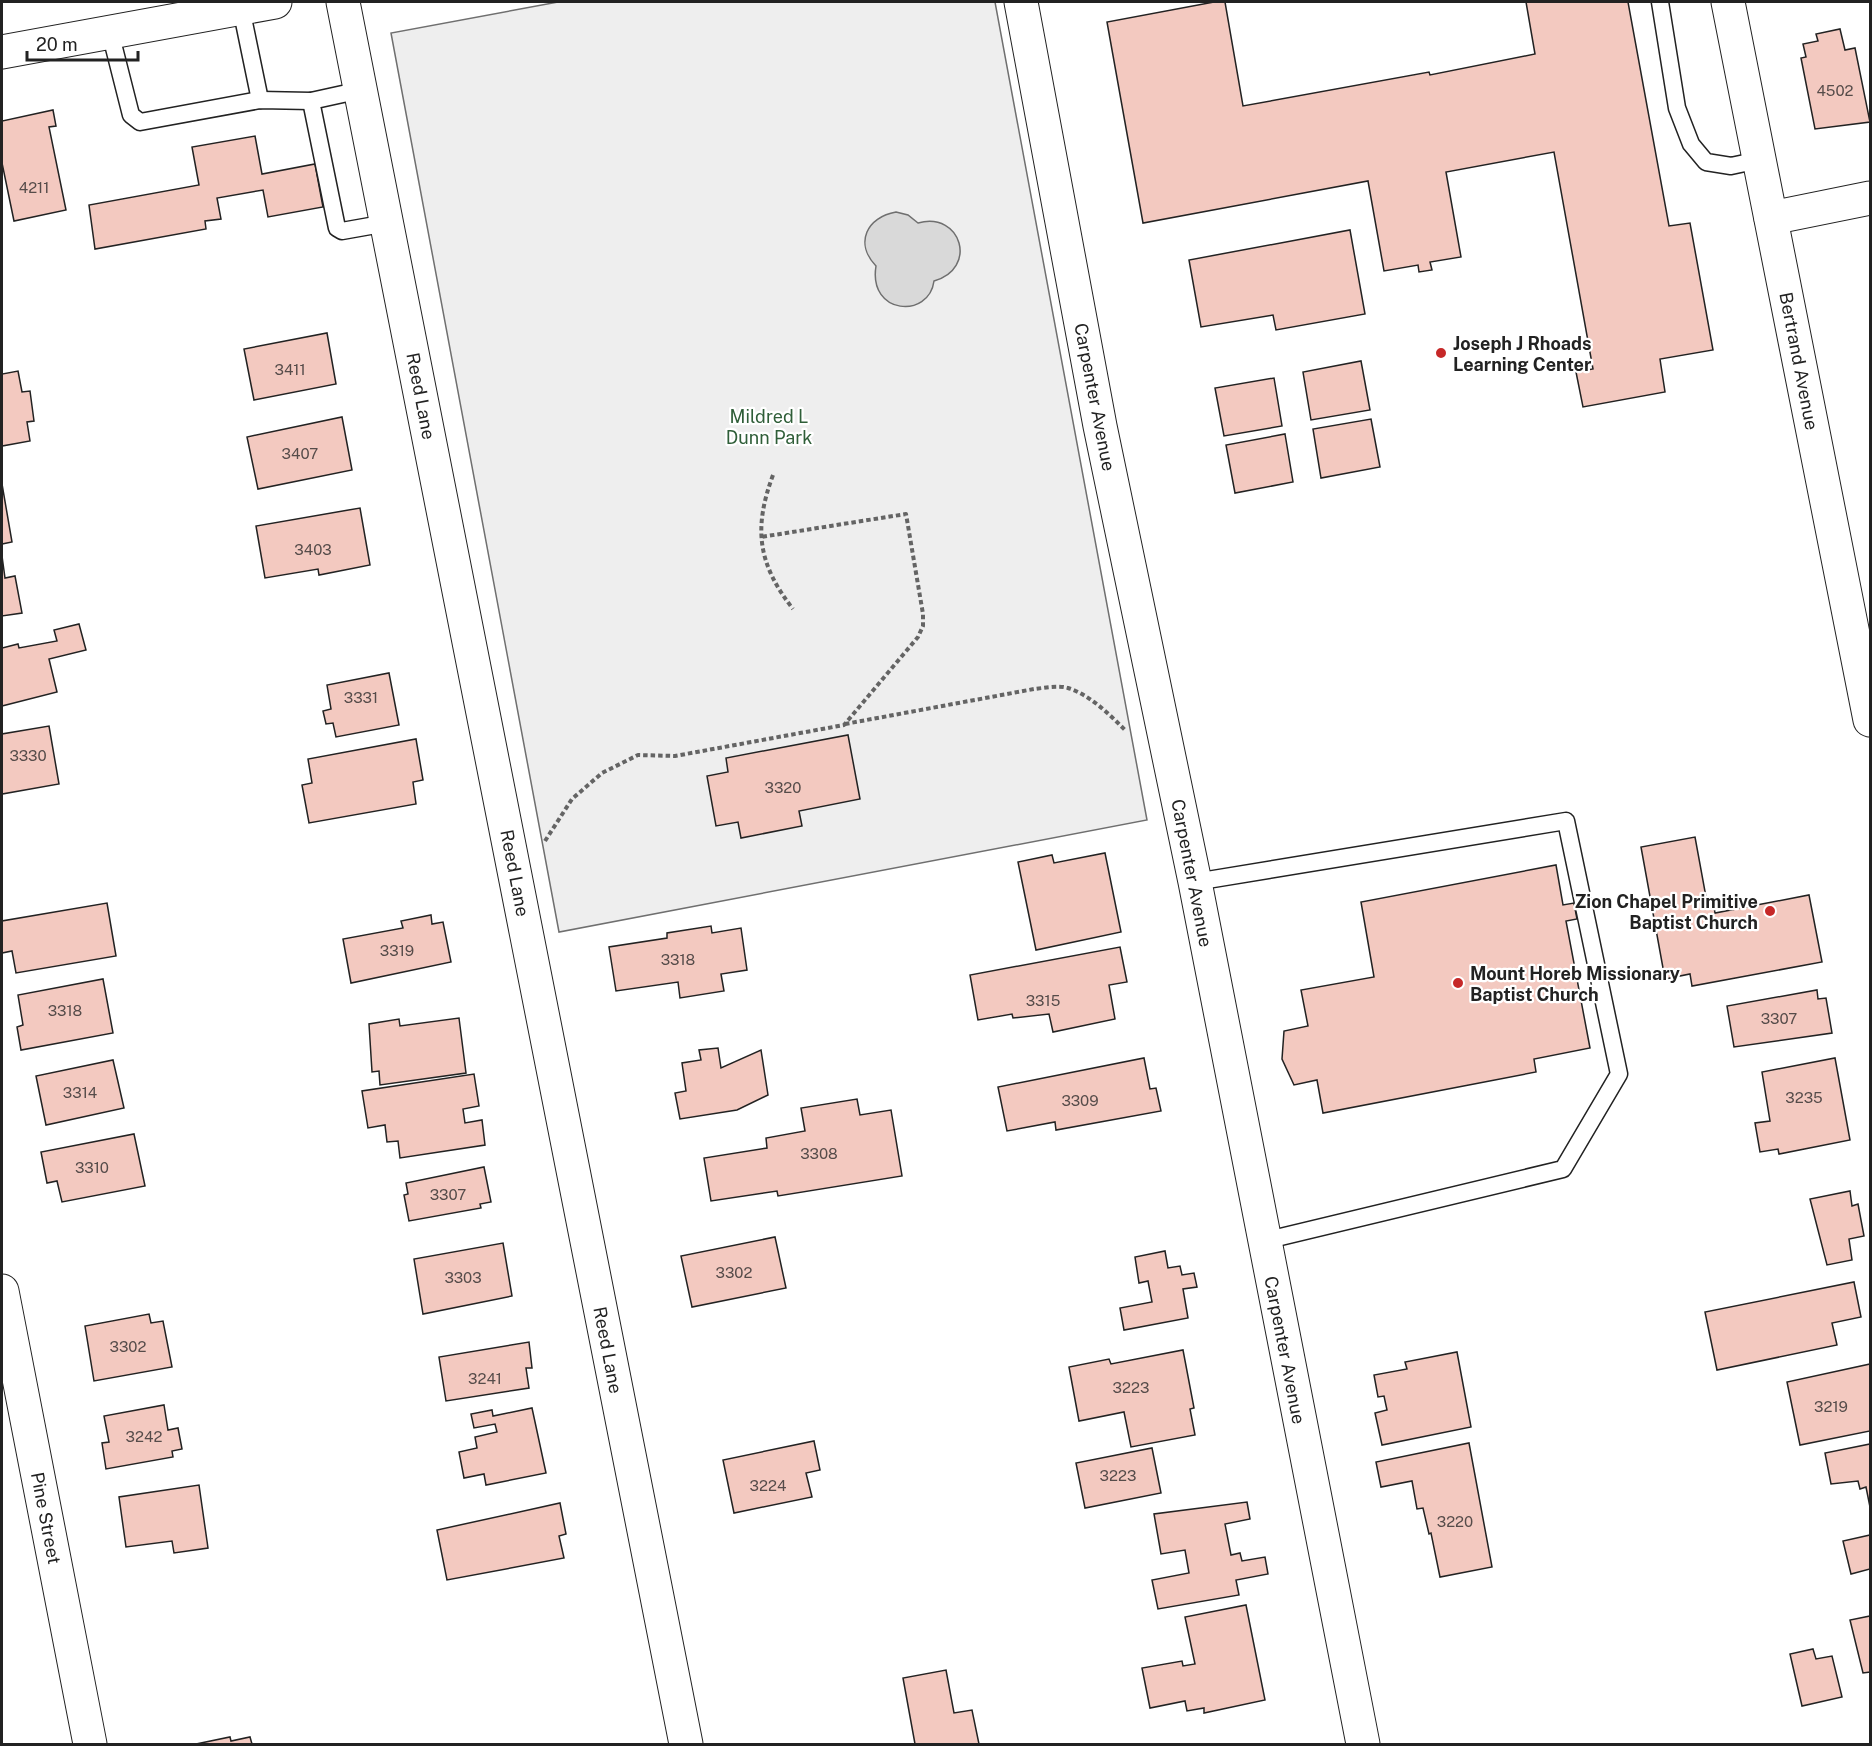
<svg xmlns="http://www.w3.org/2000/svg" width="1872" height="1746" viewBox="0 0 1872 1746" font-family="'Public Sans',sans-serif">
  <style>
    .green { fill: #eee; stroke: #6f6f6f; stroke-width: 1.5 }
    .water { fill: #d9d9d9; stroke: #6f6f6f; stroke-width: 1.5 }
    .building { fill: #f3c9c0; stroke: #222; stroke-width: 1.5 }
    .lines { fill: none; stroke-linecap: round; stroke-linejoin: round }
    .lane-casing { stroke: #222; stroke-width: 19 }
    .street-casing { stroke: #222; stroke-width: 35 }
    .secondary-casing { stroke: #222; stroke-width: 35 }
    .path { stroke: #646464; stroke-width: 4; stroke-dasharray: 4.5 3; stroke-linecap: butt }
    .lane { stroke: #fff; stroke-width: 16 }
    .street { stroke: #fff; stroke-width: 33 }
    .secondary { stroke: #fff; stroke-width: 33 }
    .poi-dot { fill: #c62828; stroke: #fff; stroke-width: 2 }
    .labels { text-anchor: middle; dominant-baseline: central; stroke-width: 4.5; stroke-linejoin: round; paint-order: stroke }
    .number-label { font-size: 15px; fill: #564c4a }
    .poi-label { font-size: 18px; font-weight: bold; fill: #222; stroke: #fff; text-anchor: start }
    .street-label { font-size: 18px; fill: #222; stroke: #fff }
    .park-label { font-size: 18px; fill: #2f5e38; stroke: #fff }
  </style>
  <rect width="100%" height="100%" fill="#fff"/>
  <polygon class="green" points="558,2 995,2 1147,820 559,932 391,33"/>
  <path class="water" d="M896,212l12,3 10,8c44,-12 60,46 16,58 -5,38 -66,34 -58,-15 -22,-23 -9,-49 20,-54z"/>
  <g class="building">
    <polygon points="1214,2 1225,2 1243,106 1429,72 1430,75 1535,54 1526,2 1628,2 1669,226 1690,223 1713,350 1660,359 1665,392 1583,407 1576,372 1593,369 1554,152 1446,172 1461,257 1430,262 1432,270 1419,272 1418,265 1384,271 1368,181 1143,223 1107,22"/>
    <polygon points="1840,29 1845,50 1855,48 1870,122 1815,129 1801,58 1806,57 1803,44 1818,41 1816,34"/>
    <polygon points="53,110 56,126 49,127 66,210 14,221 2,163 2,121"/>
    <polygon points="255,136 262,174 315,164 323,207 268,217 263,190 217,198 221,219 205,221 206,229 95,249 89,205 199,185 192,147"/>
    <polygon points="1350,230 1365,314 1276,330 1273,315 1201,327 1189,260"/>
    <polygon points="327,333 336,384 254,400 244,349"/>
    <polygon points="1361,361 1370,410 1311,420 1303,372"/>
    <polygon points="18,371 22,392 30,391 34,421 27,422 30,441 2,446 2,374"/>
    <polygon points="1274,378 1282,426 1224,436 1215,388"/>
    <polygon points="342,417 352,470 258,489 247,437"/>
    <polygon points="1371,419 1380,467 1321,478 1313,429"/>
    <polygon points="1285,434 1293,482 1235,493 1226,445"/>
    <polygon points="2,484 12,542 2,544"/>
    <polygon points="360,508 370,565 319,575 318,569 265,578 256,526"/>
    <polygon points="2,556 5,578 15,576 22,613 2,616"/>
    <polygon points="79,624 86,650 49,659 57,692 2,706 2,648 18,644 19,648 57,641 54,630"/>
    <polygon points="389,673 399,725 336,737 333,723 326,724 323,711 331,709 327,685"/>
    <polygon points="49,726 59,784 2,794 2,734"/>
    <polygon points="848,735 860,799 799,811 802,826 741,838 738,822 716,826 707,776 728,772 726,758"/>
    <polygon points="416,739 423,780 413,782 416,804 309,823 302,785 312,783 308,759"/>
    <polygon points="1695,837 1708,908 1714,907 1715,913 1809,895 1822,962 1692,986 1690,974 1665,979 1641,847"/>
    <polygon points="1105,853 1121,932 1036,950 1018,862 1052,855 1054,863"/>
    <polygon points="1556,865 1563,905 1574,903 1577,919 1566,921 1590,1048 1534,1059 1536,1072 1323,1113 1317,1080 1294,1085 1282,1059 1284,1031 1308,1026 1301,990 1374,977 1361,902"/>
    <polygon points="107,903 116,956 16,973 12,951 2,953 2,921"/>
    <polygon points="431,915 432,924 443,922 451,962 351,983 343,939 403,928 401,921"/>
    <polygon points="711,926 712,933 741,928 747,970 721,974 724,991 680,998 678,982 616,991 609,947 667,938 667,933"/>
    <polygon points="1120,947 1127,982 1109,985 1115,1019 1053,1032 1049,1014 1013,1018 1012,1014 978,1020 970,975"/>
    <polygon points="103,979 113,1033 21,1050 17,1027 23,1025 18,995"/>
    <polygon points="1817,990 1818,999 1826,998 1832,1033 1734,1047 1727,1006"/>
    <polygon points="459,1018 466,1073 380,1085 379,1071 372,1072 369,1024 399,1019 400,1026"/>
    <polygon points="718,1048 721,1068 761,1050 768,1095 737,1110 680,1119 675,1093 686,1091 682,1063 701,1060 699,1050"/>
    <polygon points="1144,1058 1150,1089 1156,1088 1161,1111 1056,1130 1055,1122 1007,1131 998,1087"/>
    <polygon points="1835,1058 1850,1140 1779,1154 1778,1149 1760,1152 1755,1123 1770,1121 1762,1072"/>
    <polygon points="113,1060 124,1108 46,1125 36,1076"/>
    <polygon points="474,1074 479,1106 463,1109 465,1123 482,1120 485,1145 400,1158 398,1141 387,1142 385,1125 368,1128 362,1091"/>
    <polygon points="857,1099 860,1115 891,1110 902,1176 778,1196 777,1191 711,1201 704,1158 767,1148 766,1138 805,1131 801,1108"/>
    <polygon points="134,1134 145,1186 62,1202 57,1181 47,1183 41,1152"/>
    <polygon points="484,1167 491,1202 480,1204 481,1208 409,1221 404,1195 408,1194 406,1183"/>
    <polygon points="1850,1191 1852,1206 1858,1204 1864,1236 1849,1239 1852,1260 1827,1265 1810,1199"/>
    <polygon points="775,1237 786,1288 692,1307 681,1256"/>
    <polygon points="503,1243 512,1296 423,1314 414,1259"/>
    <polygon points="1165,1251 1168,1268 1180,1266 1182,1275 1194,1273 1197,1287 1183,1289 1188,1318 1124,1330 1120,1308 1152,1302 1148,1281 1139,1283 1135,1257"/>
    <polygon points="1854,1282 1861,1317 1832,1323 1837,1345 1717,1370 1705,1312"/>
    <polygon points="149,1314 151,1323 163,1321 172,1367 94,1381 85,1326"/>
    <polygon points="529,1342 532,1368 526,1368 529,1388 446,1401 439,1357"/>
    <polygon points="1183,1350 1194,1408 1190,1409 1195,1435 1131,1447 1124,1412 1079,1421 1069,1367 1109,1359 1111,1364"/>
    <polygon points="1457,1352 1471,1427 1382,1445 1375,1413 1387,1410 1384,1396 1378,1397 1374,1375 1407,1369 1405,1362"/>
    <polygon points="1870,1364 1870,1431 1800,1445 1787,1382"/>
    <polygon points="164,1405 168,1430 178,1428 182,1449 172,1451 173,1457 106,1469 102,1443 109,1442 104,1416"/>
    <polygon points="532,1408 546,1473 486,1485 484,1474 464,1478 459,1452 477,1448 475,1437 497,1432 495,1424 474,1428 471,1414 492,1410 493,1416"/>
    <polygon points="814,1441 820,1470 806,1473 812,1497 734,1513 723,1460"/>
    <polygon points="1469,1443 1492,1567 1440,1577 1431,1533 1429,1534 1423,1508 1417,1509 1412,1481 1381,1487 1376,1462"/>
    <polygon points="1870,1444 1870,1507 1866,1487 1860,1489 1858,1481 1831,1484 1825,1453"/>
    <polygon points="1152,1448 1161,1493 1085,1508 1076,1463"/>
    <polygon points="199,1485 208,1548 174,1553 172,1541 126,1547 119,1497"/>
    <polygon points="1247,1502 1250,1519 1225,1524 1231,1555 1240,1553 1242,1561 1265,1557 1268,1574 1236,1580 1239,1595 1158,1609 1152,1580 1189,1573 1185,1550 1161,1554 1154,1514"/>
    <polygon points="560,1503 566,1534 559,1536 564,1558 447,1580 437,1530"/>
    <polygon points="1870,1535 1870,1569 1851,1574 1843,1541"/>
    <polygon points="1246,1605 1265,1700 1204,1713 1204,1708 1187,1711 1185,1701 1150,1708 1142,1668 1182,1661 1183,1666 1195,1664 1185,1617"/>
    <polygon points="1870,1616 1870,1672 1863,1673 1850,1620"/>
    <polygon points="1813,1649 1816,1659 1832,1656 1842,1697 1802,1706 1790,1654"/>
    <polygon points="946,1670 954,1713 972,1710 979,1744 915,1744 903,1678"/>
    <polygon points="230,1737 231,1741 250,1737 252,1744 196,1744"/>
  </g>
  <g class="lines">
    <defs>
      <g id="lane">
        <polyline points="1660,2 1677,108 1691,144 1706,162 1731,166 1759,160"/>
        <polyline points="241,8 260,100"/>
        <polyline points="110,32 131,115 140,122 260,100 311,101"/>
        <polyline points="361,90 311,101 337,228 342,231 387,223"/>
        <polyline points="1195,882 1566,821 1619,1074 1563,1169 1264,1241"/>
      </g>
      <g id="street">
        <polyline points="343,2 686,1744"/>
        <polyline points="1021,2 1100,426 1195,882 1363,1744"/>
        <polyline points="1728,2 1870,720"/>
        <polyline points="1771,218 1870,198"/>
      </g>
      <g id="secondary">
        <polyline points="2,52 275,2"/>
        <polyline points="2,1291 90,1744"/>
      </g>
    </defs>
    <use href="#lane" class="lane-casing"/>
    <use href="#street" class="street-casing"/>
    <use href="#secondary" class="secondary-casing"/>
    <g class="path">
      <path d="M773,475c-20,54 -15,89 20,134"/>
      <path d="M845,724l189,-35c10,-1 24,-4 34,-1 22,7 41,26 57,42"/>
      <polyline points="545,841 572,799 602,773 638,755 675,756 844,725 918,637 923,626 923,614 906,514 761,537"/>
    </g>
    <use href="#lane" class="lane"/>
    <use href="#street" class="street"/>
    <use href="#secondary" class="secondary"/>
  </g>
  <g class="poi-dot">
    <circle cx="1441" cy="353" r="6"/>
    <circle cx="1770" cy="911" r="6"/>
    <circle cx="1458" cy="983" r="6"/>
  </g>
  <g class="labels">
    <g class="number-label">
      <text x="1835" y="90">4502</text>
      <text x="34" y="187">4211</text>
      <text x="290" y="369">3411</text>
      <text x="300" y="453">3407</text>
      <text x="313" y="549">3403</text>
      <text x="361" y="697">3331</text>
      <text x="28" y="755">3330</text>
      <text x="783" y="787">3320</text>
      <text x="397" y="950">3319</text>
      <text x="678" y="959">3318</text>
      <text x="1043" y="1000">3315</text>
      <text x="65" y="1010">3318</text>
      <text x="1779" y="1018">3307</text>
      <text x="80" y="1092">3314</text>
      <text x="1804" y="1097">3235</text>
      <text x="1080" y="1100">3309</text>
      <text x="819" y="1153">3308</text>
      <text x="92" y="1167">3310</text>
      <text x="448" y="1194">3307</text>
      <text x="734" y="1272">3302</text>
      <text x="463" y="1277">3303</text>
      <text x="128" y="1346">3302</text>
      <text x="485" y="1378">3241</text>
      <text x="1131" y="1387">3223</text>
      <text x="1831" y="1406">3219</text>
      <text x="144" y="1436">3242</text>
      <text x="1118" y="1475">3223</text>
      <text x="768" y="1485">3224</text>
      <text x="1455" y="1521">3220</text>
    </g>
    <g class="poi-label">
      <text x="1453" y="343">Joseph J Rhoads<tspan x="1453" dy="21">Learning Center</tspan></text>
      <text x="1758" y="901" text-anchor="end">Zion Chapel Primitive<tspan x="1758" dy="21">Baptist Church</tspan></text>
      <text x="1470" y="973">Mount Horeb Missionary<tspan x="1470" dy="21">Baptist Church</tspan></text>
    </g>
    <g class="street-label">
      <text transform="translate(1799 361) rotate(79)">Bertrand Avenue</text>
      <text transform="translate(421 396) rotate(79)">Reed Lane</text>
      <text transform="translate(1095 397) rotate(79)">Carpenter Avenue</text>
      <text transform="translate(515 873) rotate(79)">Reed Lane</text>
      <text transform="translate(1192 873) rotate(79)">Carpenter Avenue</text>
      <text transform="translate(608 1350) rotate(79)">Reed Lane</text>
      <text transform="translate(1285 1350) rotate(79)">Carpenter Avenue</text>
      <text transform="translate(46 1518) rotate(79)">Pine Street</text>
    </g>
    <g class="park-label">
      <text x="769" y="416">Mildred L<tspan x="769" dy="21">Dunn Park</tspan></text>
    </g>
  </g>
  <rect width="1872" height="1746" fill="none" stroke="#222222" stroke-width="6"/>
  <path d="M27 51v9h111v-9" fill="none" stroke="#222222" stroke-width="3"/>
  <text x="36" y="51" font-size="18" fill="#222222" stroke="#ffffff" stroke-width="4.5" paint-order="stroke">20 m</text>
</svg>
